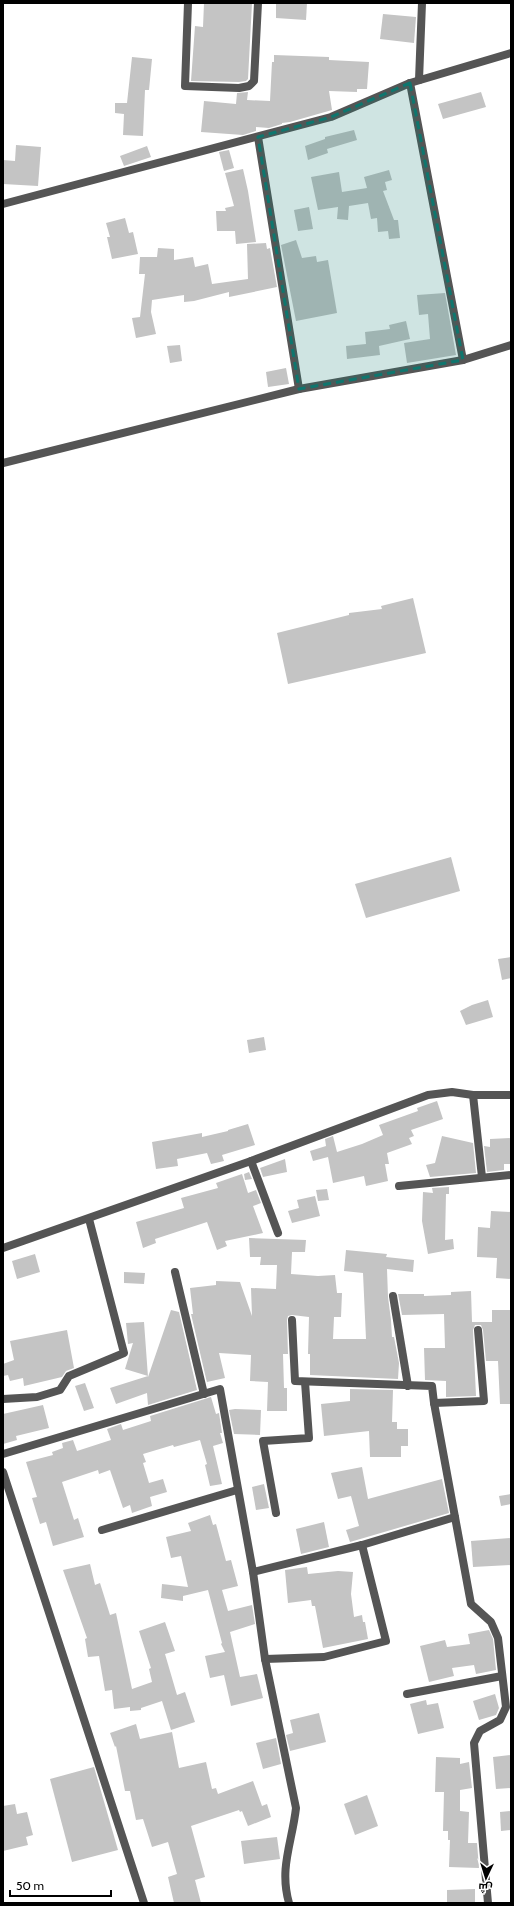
<svg xmlns="http://www.w3.org/2000/svg" width="514" height="1906" viewBox="0 0 514 1906" font-family="Cabin,Cairo,sans-serif">
  <style>
    .building { fill: #c4c4c4 }
    .lines { fill: none; stroke-linecap: round; stroke-linejoin: round }
    .minor { stroke: #555; stroke-width: 8 }
    .marked { fill: #0f766e; fill-opacity: 0.2; stroke: #0f766e; stroke-width: 3; stroke-dasharray: 8 5; stroke-linejoin: round }
  </style>
  <rect width="100%" height="100%" fill="#fff"/>
  <g class="building">
    <polygon points="204,3 252,3 248,79 246,81 239,82 191,81 195,26 203,27"/>
    <polygon points="276,3 307,3 306,20 276,18"/>
    <polygon points="383,14 416,17 414,43 380,39"/>
    <polygon points="274,55 329,57 329,60 369,62 367,89 357,89 357,92 329,91 332,110 290,122 282,123 282,124 269,128 256,127 256,131 243,135 201,132 204,101 236,104 237,93 248,92 247,100 270,101 272,62 274,62"/>
    <polygon points="132,57 152,59 149,90 145,90 143,136 123,135 124,114 115,113 115,103 127,103"/>
    <polygon points="481,92 486,107 443,119 438,104"/>
    <polygon points="354,130 357,140 327,149 328,153 308,160 305,146 325,139 325,137"/>
    <polygon points="16,145 41,147 38,186 3,184 3,160 15,161"/>
    <polygon points="147,146 151,157 124,166 120,156"/>
    <polygon points="229,150 234,168 224,171 219,152"/>
    <polygon points="243,169 248,191 256,242 236,244 235,231 217,231 216,211 226,211 225,208 234,206 225,173"/>
    <polygon points="389,170 392,180 385,182 387,190 383,191 394,220 398,220 400,238 389,239 388,231 378,232 377,218 371,219 368,203 349,206 348,220 337,219 338,207 318,210 311,177 339,172 342,192 367,188 364,177"/>
    <polygon points="309,207 313,229 298,231 294,210"/>
    <polygon points="125,218 129,233 133,232 138,254 112,259 107,237 110,237 106,223"/>
    <polygon points="296,240 302,258 316,256 317,262 328,260 337,313 296,321 281,245"/>
    <polygon points="266,243 267,249 270,248 277,287 229,297 229,292 194,301 184,302 184,295 152,300 151,312 156,334 136,338 132,318 140,317 145,274 139,274 140,257 157,257 158,248 174,249 174,260 193,257 195,267 208,264 212,284 248,279 247,244"/>
    <polygon points="445,293 456,355 407,363 404,343 430,339 428,314 419,315 417,295"/>
    <polygon points="406,321 410,339 379,346 380,355 347,359 346,346 366,344 365,332 390,329 389,325"/>
    <polygon points="180,345 182,361 170,363 167,346"/>
    <polygon points="286,368 289,384 268,387 266,372"/>
    <polygon points="413,598 426,653 288,684 277,633 349,615 349,613 382,609 381,606"/>
    <polygon points="451,857 460,891 366,918 355,884"/>
    <polygon points="511,957 511,978 502,980 498,959"/>
    <polygon points="488,1000 493,1017 466,1025 460,1011 472,1005"/>
    <polygon points="264,1037 266,1050 249,1053 247,1040"/>
    <polygon points="437,1101 443,1119 411,1130 414,1136 409,1138 412,1144 387,1153 389,1164 385,1164 388,1181 366,1186 364,1176 333,1183 328,1157 313,1161 310,1151 326,1146 325,1139 333,1136 337,1152 362,1144 383,1135 379,1125 418,1111 417,1108"/>
    <polygon points="248,1124 255,1145 222,1155 224,1161 211,1164 207,1153 177,1159 178,1166 156,1169 152,1142 202,1133 202,1137 228,1131 228,1130"/>
    <polygon points="442,1136 473,1143 476,1173 430,1177 426,1165 435,1163"/>
    <polygon points="511,1138 511,1164 504,1164 504,1170 487,1172 484,1146 490,1147 490,1139"/>
    <polygon points="285,1159 287,1172 263,1177 260,1168"/>
    <polygon points="249,1172 252,1179 245,1180 244,1174"/>
    <polygon points="242,1174 248,1193 256,1190 261,1203 253,1206 263,1233 225,1241 227,1246 217,1250 207,1222 155,1239 156,1243 143,1248 136,1222 184,1208 181,1198 218,1188 216,1183"/>
    <polygon points="449,1187 449,1194 446,1194 445,1240 453,1239 454,1249 428,1254 422,1221 423,1192 433,1193 432,1188"/>
    <polygon points="327,1189 329,1200 318,1201 316,1190"/>
    <polygon points="315,1196 320,1216 292,1223 288,1211 299,1208 297,1200"/>
    <polygon points="491,1211 511,1212 511,1279 496,1278 497,1258 477,1257 478,1227 490,1228"/>
    <polygon points="249,1238 306,1240 305,1252 292,1252 291,1274 318,1276 335,1275 337,1293 342,1293 341,1317 334,1317 333,1339 366,1339 363,1273 344,1271 346,1250 387,1254 386,1257 414,1260 413,1272 387,1269 388,1297 391,1320 392,1337 394,1337 399,1363 398,1379 310,1375 310,1354 308,1354 309,1317 292,1315 288,1316 287,1320 288,1354 283,1354 284,1388 287,1388 287,1411 267,1411 268,1382 250,1381 251,1355 219,1353 225,1378 207,1382 208,1387 191,1314 193,1314 190,1288 216,1285 216,1281 240,1282 252,1316 251,1288 276,1289 277,1265 260,1265 261,1257 250,1257"/>
    <polygon points="35,1254 40,1272 17,1279 12,1261"/>
    <polygon points="124,1272 145,1273 144,1284 124,1283"/>
    <polygon points="471,1291 472,1322 492,1322 492,1310 511,1310 511,1404 500,1404 498,1361 486,1361 483,1330 481,1325 475,1325 473,1330 476,1396 446,1397 446,1381 425,1380 424,1348 445,1348 444,1314 402,1315 398,1294 424,1294 424,1296 451,1295 451,1292"/>
    <polygon points="171,1310 179,1312 197,1390 148,1405 147,1393 116,1404 110,1388 148,1376 125,1369 133,1343 128,1344 126,1323 144,1322 148,1377"/>
    <polygon points="67,1330 74,1368 66,1371 62,1377 24,1386 23,1378 10,1381 8,1375 3,1376 3,1364 14,1360 10,1341"/>
    <polygon points="85,1383 94,1408 84,1411 75,1386"/>
    <polygon points="350,1389 393,1390 392,1422 397,1422 397,1429 408,1429 408,1446 401,1446 401,1457 370,1457 369,1431 324,1436 321,1404 350,1401"/>
    <polygon points="211,1397 216,1414 219,1413 222,1433 220,1433 223,1443 213,1446 222,1484 210,1486 205,1465 207,1464 200,1440 174,1447 173,1445 143,1454 146,1462 143,1463 149,1483 163,1479 167,1492 150,1497 152,1506 132,1513 130,1505 123,1508 110,1470 99,1474 98,1470 62,1482 74,1520 78,1518 84,1537 53,1546 46,1522 40,1524 32,1498 37,1497 26,1462 53,1455 52,1452 63,1448 62,1443 73,1440 77,1451 111,1440 107,1429 121,1424 123,1430 151,1421 150,1416"/>
    <polygon points="43,1405 49,1428 16,1436 17,1440 3,1444 3,1414"/>
    <polygon points="235,1409 261,1410 260,1435 234,1434 229,1410"/>
    <polygon points="362,1467 368,1499 442,1479 449,1513 350,1542 346,1530 359,1526 351,1496 338,1499 331,1473"/>
    <polygon points="264,1484 269,1508 256,1510 252,1487"/>
    <polygon points="511,1494 511,1504 501,1506 499,1496"/>
    <polygon points="210,1515 213,1525 216,1524 226,1561 231,1560 238,1586 222,1590 228,1611 252,1605 255,1624 230,1632 240,1677 257,1674 263,1698 231,1706 224,1675 210,1678 205,1656 225,1652 221,1644 222,1643 208,1590 183,1596 183,1601 161,1598 162,1584 188,1587 181,1556 171,1558 166,1537 191,1531 188,1523"/>
    <polygon points="324,1522 329,1547 301,1554 296,1529"/>
    <polygon points="511,1538 511,1565 473,1567 471,1541"/>
    <polygon points="90,1564 95,1585 100,1583 110,1615 116,1613 132,1689 152,1682 149,1669 151,1668 139,1631 165,1622 175,1651 165,1654 177,1695 185,1692 195,1722 171,1730 162,1701 141,1708 141,1710 130,1711 130,1707 114,1709 112,1690 105,1691 99,1656 88,1657 85,1639 87,1638 63,1570"/>
    <polygon points="307,1567 308,1574 338,1571 353,1572 351,1594 354,1617 362,1615 363,1622 365,1622 368,1639 323,1648 315,1606 312,1606 311,1600 288,1603 285,1570"/>
    <polygon points="489,1630 493,1639 496,1670 476,1674 474,1665 452,1668 454,1676 429,1682 420,1646 445,1640 447,1647 470,1644 468,1634"/>
    <polygon points="495,1694 499,1708 496,1715 479,1720 473,1701"/>
    <polygon points="426,1700 427,1705 438,1703 444,1728 418,1734 410,1704"/>
    <polygon points="319,1713 326,1742 290,1751 286,1735 293,1733 290,1720"/>
    <polygon points="136,1724 140,1739 172,1732 179,1768 206,1762 212,1789 216,1788 218,1794 253,1781 262,1806 267,1804 271,1817 248,1826 242,1811 240,1812 239,1810 191,1826 205,1877 195,1880 201,1903 174,1903 168,1877 177,1874 168,1842 152,1847 143,1819 136,1820 130,1791 125,1791 116,1746 115,1747 110,1733"/>
    <polygon points="276,1738 281,1764 263,1769 256,1743"/>
    <polygon points="511,1755 511,1788 496,1789 493,1757"/>
    <polygon points="436,1757 460,1758 460,1764 469,1762 472,1788 460,1790 460,1811 469,1812 468,1843 477,1843 479,1868 449,1867 450,1840 448,1840 448,1831 443,1831 444,1792 435,1792"/>
    <polygon points="94,1767 118,1850 72,1862 50,1779"/>
    <polygon points="367,1795 378,1826 355,1835 344,1804"/>
    <polygon points="15,1804 17,1814 27,1812 33,1835 26,1837 28,1845 3,1851 3,1806"/>
    <polygon points="511,1811 511,1830 501,1831 500,1812"/>
    <polygon points="277,1837 280,1859 244,1864 241,1841"/>
    <polygon points="475,1889 475,1903 447,1903 447,1890"/>
  </g>
  <g class="lines">
    <g class="minor">
      <polyline points="188,3 185,86 239,88 249,86 254,81 258,3"/>
      <polyline points="419,80 422,3"/>
      <polyline points="410,83 463,360"/>
      <polyline points="258,137 299,389"/>
      <polyline points="3,204 331,117 410,83 511,53"/>
      <polyline points="3,463 299,389 463,360 511,345"/>
      <polyline points="473,1095 482,1177"/>
      <polyline points="251,1161 278,1233"/>
      <polyline points="399,1186 511,1175"/>
      <polyline points="3,1248 251,1161 428,1095 452,1092 473,1095 511,1095"/>
      <polyline points="175,1272 204,1394"/>
      <polyline points="393,1296 408,1386"/>
      <polyline points="292,1320 295,1381 432,1386 434,1403 471,1604 491,1622 498,1638 506,1707 500,1720 480,1731 474,1743 488,1903"/>
      <polyline points="3,1399 37,1397 60,1390 69,1376 124,1353 89,1219"/>
      <polyline points="434,1403 484,1401 478,1330"/>
      <path d="M3,1454l217,-65 33,183 12,87 31,149c-4,35 -17,60 -7,95"/>
      <polyline points="3,1472 144,1903"/>
      <polyline points="276,1513 263,1441 309,1438 305,1382"/>
      <polyline points="102,1530 237,1490"/>
      <polyline points="253,1572 362,1545 455,1517"/>
      <polyline points="265,1659 324,1657 386,1641 362,1545"/>
      <polyline points="407,1694 502,1676"/>
    </g>
  </g>
  <path class="marked" d="M410,83l53,277 -164,29 -41,-252 73,-20z"/>
  <rect width="514" height="1906" fill="none" stroke="#000000" stroke-width="8"/>
  <g transform="translate(486 1878) rotate(184)" stroke="#ffffff" stroke-width="3" paint-order="stroke">
  <path d="M0-3L7 15L0 10L-7 15Z" fill="#000000"/>
  <text y="-6" font-size="11" font-weight="bold" text-anchor="middle" fill="#000000">ش</text>
  </g>
  <path d="M10 1890v6h101v-6" fill="none" stroke="#000000" stroke-width="2"/>
  <text x="16" y="1890" font-size="12" fill="#000000" stroke="#ffffff" stroke-width="3" paint-order="stroke">50 m</text>
</svg>
